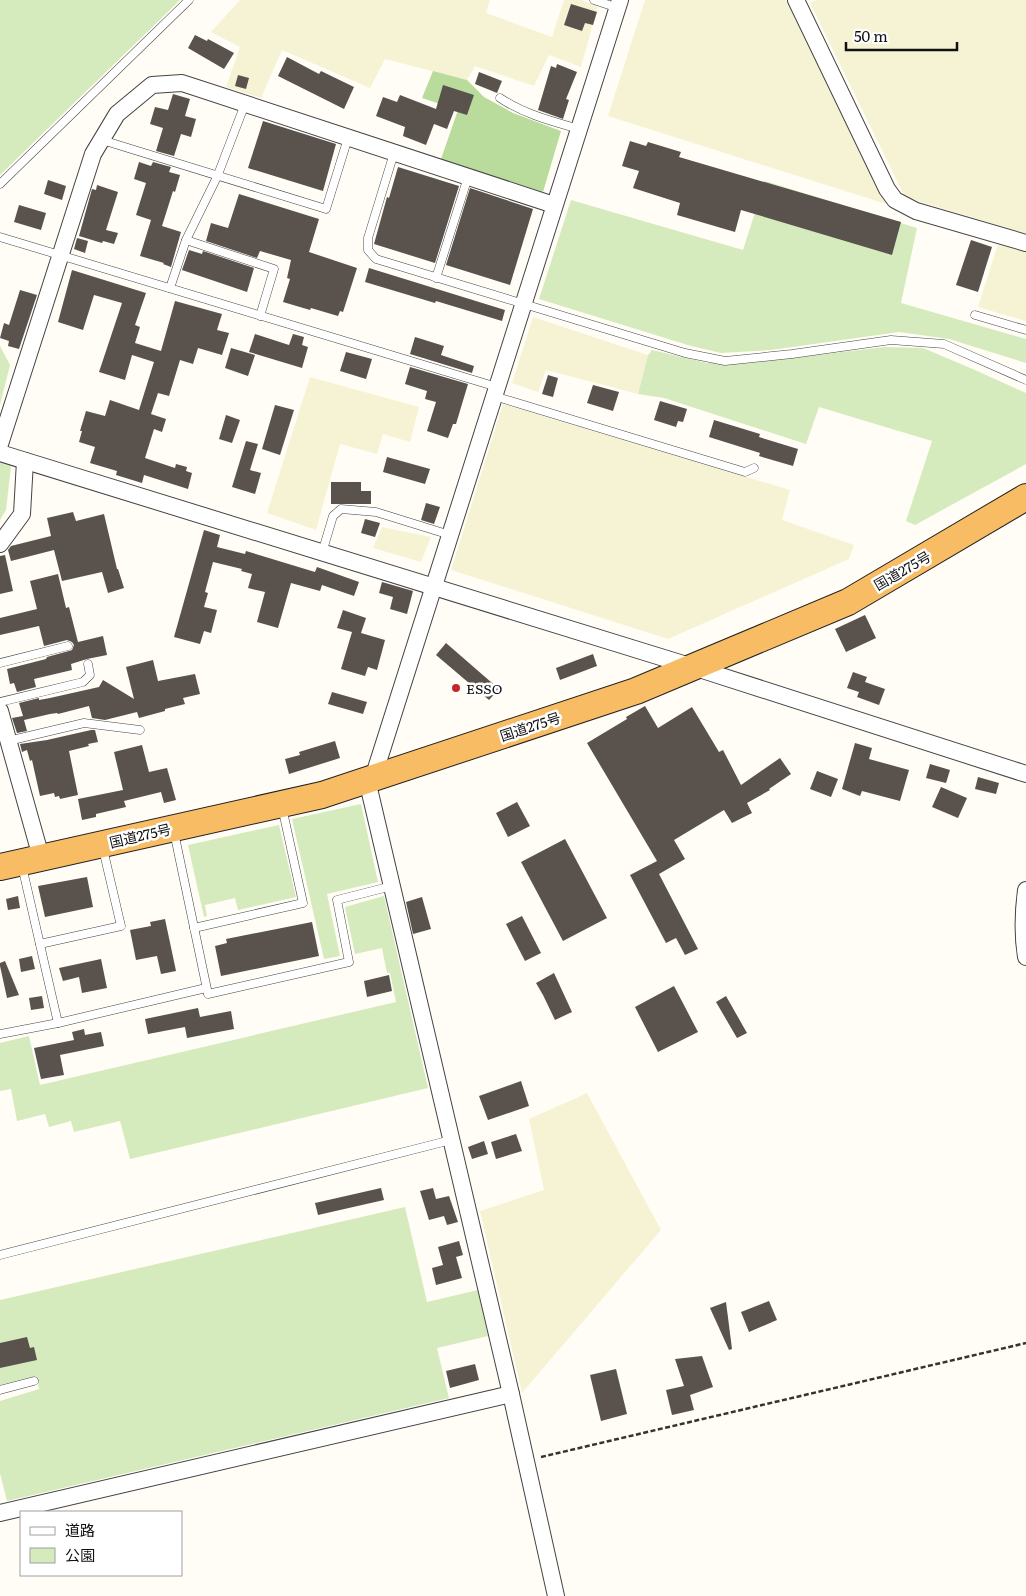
<svg xmlns="http://www.w3.org/2000/svg" width="1026" height="1596" viewBox="0 0 1026 1596" font-family="Literata,'Noto Sans JP',serif">
  <style>
    .farmland { fill: #f6f3d4 }
    .green { fill: #d5ebbd }
    .forest { fill: #b9dc9c }
    .building { fill: #5a524d }
    .lines { fill: none; stroke-linecap: round; stroke-linejoin: round }
    .service-casing { stroke: #444; stroke-width: 9 }
    .minor-casing { stroke: #444; stroke-width: 18 }
    .trunk-casing { stroke: #222; stroke-width: 28 }
    .path { stroke: #333; stroke-width: 2.5; stroke-dasharray: 5 2.5; stroke-linecap: butt }
    .service { stroke: #fff; stroke-width: 8 }
    .minor { stroke: #fff; stroke-width: 16 }
    .trunk { stroke: #f7bc64; stroke-width: 26 }
    .poi-dot { fill: #c4262e; stroke: #fff; stroke-width: 2 }
    .labels { text-anchor: middle; dominant-baseline: central; stroke-width: 5; stroke-linejoin: round; paint-order: stroke }
    .street-label { font-size: 14px; fill: #111; stroke: #fff }
    .poi-label { font-size: 14px; fill: #111; stroke: #fff; text-anchor: start }
  </style>
  <rect width="100%" height="100%" fill="#fffdf5"/>
  <g class="farmland">
    <polygon points="240,0 490,0 486,13 552,37 564,0 581,0 598,6 581,67 549,55 534,86 475,66 467,80 385,59 370,88 282,50 261,98 226,87 240,47 211,32"/>
    <polygon points="645,0 786,0 886,204 608,116"/>
    <polygon points="816,0 1026,0 1026,234 905,197 810,3"/>
    <polygon points="998,244 1026,252 1026,321 978,307"/>
    <polygon points="533,317 648,355 638,394 546,370 538,392 512,383"/>
    <polygon points="310,377 419,407 410,442 383,434 377,454 340,444 316,530 267,513"/>
    <polygon points="503,404 790,490 782,520 854,545 849,559 668,639 451,570"/>
    <polygon points="382,527 431,537 421,562 373,548"/>
    <polygon points="587,1093 661,1230 522,1393 480,1211 544,1190 529,1119"/>
  </g>
  <g class="green">
    <polygon points="0,0 180,0 0,175"/>
    <polygon points="765,181 917,228 901,303 1026,339 1026,363 949,339 899,332 771,350 721,353 691,346 539,299 571,200 743,250"/>
    <polygon points="0,346 10,365 0,405"/>
    <polygon points="884,347 923,348 975,370 1026,393 1026,464 915,525 906,521 932,441 819,407 806,444 664,398 638,394 648,355 652,350 707,363 749,363"/>
    <polygon points="0,463 11,466 6,510 0,520"/>
    <polygon points="361,804 378,882 327,894 340,956 324,959 292,819"/>
    <polygon points="279,825 296,897 238,910 235,898 205,905 207,916 204,917 188,845"/>
    <polygon points="384,896 428,1088 130,1159 120,1121 74,1132 71,1121 49,1127 45,1114 17,1121 11,1089 0,1091 0,1043 29,1036 40,1085 396,1002 390,973 387,973 382,948 355,954 345,907"/>
    <polygon points="405,1207 427,1302 478,1290 488,1336 437,1348 449,1398 7,1501 0,1473 0,1401 39,1389 36,1376 0,1385 0,1300"/>
  </g>
  <polygon class="forest" points="433,71 467,80 484,97 513,113 561,131 543,192 441,159 458,110 422,98"/>
  <g class="building">
    <polygon points="571,4 597,12 593,25 585,23 582,31 564,25"/>
    <polygon points="195,35 207,41 208,39 234,53 224,69 188,48"/>
    <polygon points="287,57 319,74 321,71 354,87 344,109 278,76"/>
    <polygon points="557,64 577,72 566,99 569,100 563,119 538,110 551,66 556,68"/>
    <polygon points="479,72 502,81 497,93 475,84"/>
    <polygon points="238,75 249,78 246,89 235,86"/>
    <polygon points="443,85 474,95 467,115 454,111 447,129 434,124 426,145 403,136 405,127 376,116 383,97 397,102 400,95 436,109"/>
    <polygon points="173,94 190,99 185,116 196,119 191,137 181,134 174,156 156,151 163,128 150,124 155,107 168,110"/>
    <polygon points="263,121 336,144 323,191 248,168"/>
    <polygon points="630,141 646,146 648,142 681,152 679,157 901,222 892,255 741,210 735,232 677,215 680,203 633,188 639,171 622,166"/>
    <polygon points="139,162 151,166 153,162 171,167 169,172 180,175 175,192 173,191 162,226 181,232 171,267 163,264 164,263 140,256 151,220 136,215 146,183 134,179"/>
    <polygon points="398,167 459,186 435,263 374,244 387,197 389,198"/>
    <polygon points="48,180 66,186 62,200 44,194"/>
    <polygon points="97,185 118,192 106,230 118,233 114,244 103,241 102,243 79,236 92,189 96,190"/>
    <polygon points="470,188 533,209 510,285 446,265"/>
    <polygon points="239,194 319,219 309,252 357,268 343,312 340,311 338,316 311,308 310,310 283,302 290,279 287,278 291,260 260,251 257,258 206,241 211,223 228,228"/>
    <polygon points="19,205 46,213 41,230 14,222"/>
    <polygon points="77,238 88,241 85,253 74,249"/>
    <polygon points="971,240 992,247 978,292 956,285"/>
    <polygon points="189,250 202,254 203,251 254,268 247,292 182,270"/>
    <polygon points="369,268 505,310 502,321 436,301 435,303 365,282"/>
    <polygon points="72,270 146,293 135,325 140,327 135,343 161,351 175,301 222,314 217,330 229,333 222,355 198,348 193,364 180,360 169,396 158,393 151,414 166,419 162,432 154,429 145,458 175,468 176,464 187,467 186,471 192,473 188,489 144,475 142,483 116,475 117,471 90,463 95,447 79,442 82,431 80,431 86,411 105,416 110,400 139,410 154,362 132,355 125,380 99,372 122,303 94,295 83,330 58,322"/>
    <polygon points="20,290 37,295 19,349 8,346 9,341 0,338 4,323 9,325"/>
    <polygon points="255,334 289,345 293,334 304,337 302,345 308,347 302,368 249,352"/>
    <polygon points="415,337 444,346 441,355 474,366 472,373 410,354"/>
    <polygon points="231,348 255,355 248,376 225,368"/>
    <polygon points="346,352 372,359 366,379 340,371"/>
    <polygon points="410,367 468,384 456,424 453,424 448,438 427,431 436,402 425,399 427,391 405,384"/>
    <polygon points="548,375 558,378 553,397 542,394"/>
    <polygon points="593,385 619,392 613,411 587,403"/>
    <polygon points="660,401 687,409 683,422 678,421 676,427 654,420"/>
    <polygon points="275,405 294,410 280,455 262,449"/>
    <polygon points="226,415 240,420 232,443 219,439"/>
    <polygon points="714,420 760,434 759,437 798,449 793,466 759,456 760,453 709,437"/>
    <polygon points="246,441 258,444 250,470 261,473 255,494 232,487"/>
    <polygon points="387,457 430,469 425,484 383,472"/>
    <polygon points="331,482 361,482 361,491 371,491 371,504 331,504"/>
    <polygon points="426,503 440,507 434,524 421,520"/>
    <polygon points="73,512 76,521 104,514 117,569 118,569 124,588 108,593 102,572 62,581 54,550 11,561 8,550 11,546 51,536 47,518"/>
    <polygon points="365,519 380,523 375,537 361,533"/>
    <polygon points="204,530 220,535 217,547 245,554 246,551 315,572 317,567 359,582 354,596 322,585 320,591 291,583 278,628 257,622 265,592 248,588 252,574 241,571 242,569 213,562 205,592 208,593 204,607 217,610 211,633 204,631 200,644 174,637"/>
    <polygon points="5,555 13,591 0,594 0,556"/>
    <polygon points="58,574 66,608 69,607 78,642 103,636 107,655 87,659 71,664 72,670 34,679 36,687 17,692 14,683 10,684 7,669 46,659 47,657 69,651 72,650 74,645 72,642 67,640 44,646 39,626 0,635 0,618 37,609 30,581"/>
    <polygon points="382,582 413,591 407,614 390,609 393,597 379,593"/>
    <polygon points="343,610 366,618 361,633 385,640 377,670 368,667 365,676 341,669 352,632 337,628"/>
    <polygon points="865,615 876,638 846,652 835,629"/>
    <polygon points="446,643 499,689 489,700 436,655"/>
    <polygon points="593,654 597,666 560,680 556,668"/>
    <polygon points="153,660 158,681 195,674 200,694 183,698 185,704 165,709 165,711 139,718 137,712 105,720 92,718 89,706 58,714 57,713 50,714 24,720 27,731 17,733 12,718 23,716 19,703 39,698 39,700 50,698 99,687 103,680 134,699 126,667"/>
    <polygon points="853,672 867,677 865,682 885,689 879,705 857,697 859,692 847,688"/>
    <polygon points="332,692 367,702 363,714 328,704"/>
    <polygon points="645,706 658,728 692,707 719,752 723,750 741,785 780,758 791,774 769,789 770,790 747,803 752,813 732,823 724,810 674,840 685,859 659,874 698,949 685,955 676,938 666,943 630,875 657,861 587,743 627,719 626,717"/>
    <polygon points="91,730 95,730 98,742 88,744 89,746 69,751 78,795 60,799 59,796 55,797 54,793 40,796 32,760 30,761 27,750 22,752 20,744 47,740"/>
    <polygon points="335,741 340,758 289,774 285,759 300,755 299,752"/>
    <polygon points="855,743 872,748 869,759 909,770 900,801 862,791 860,796 842,789"/>
    <polygon points="142,745 149,772 167,768 176,800 164,803 161,792 124,801 126,807 96,814 96,817 82,820 78,799 123,790 114,752"/>
    <polygon points="930,764 950,770 946,783 926,778"/>
    <polygon points="817,771 838,779 831,797 810,789"/>
    <polygon points="978,777 999,783 996,794 975,789"/>
    <polygon points="941,787 967,798 958,818 932,807"/>
    <polygon points="517,802 530,826 508,837 496,813"/>
    <polygon points="565,839 607,918 563,941 521,862"/>
    <polygon points="87,877 93,907 45,917 38,886"/>
    <polygon points="18,896 20,908 8,910 6,899"/>
    <polygon points="422,897 431,929 413,934 406,902"/>
    <polygon points="522,916 541,953 525,961 506,924"/>
    <polygon points="165,919 176,971 161,974 157,956 136,960 130,930 151,926 150,922"/>
    <polygon points="312,922 319,956 221,976 215,946 227,943 226,939"/>
    <polygon points="32,956 35,969 21,972 19,959"/>
    <polygon points="101,959 107,988 82,993 79,977 63,981 59,968"/>
    <polygon points="5,961 19,995 7,998 0,966 0,963"/>
    <polygon points="554,973 572,1012 555,1020 543,995 536,983"/>
    <polygon points="389,975 392,991 367,997 364,981"/>
    <polygon points="674,986 698,1032 658,1052 635,1007"/>
    <polygon points="42,996 44,1008 31,1010 29,998"/>
    <polygon points="726,996 747,1033 737,1038 716,1002"/>
    <polygon points="198,1008 200,1017 231,1011 234,1029 187,1038 185,1027 148,1034 145,1019"/>
    <polygon points="84,1029 85,1035 101,1032 104,1046 60,1055 64,1075 41,1079 34,1048 74,1040 72,1032"/>
    <polygon points="521,1081 529,1106 488,1120 479,1096"/>
    <polygon points="516,1134 522,1151 496,1159 491,1142"/>
    <polygon points="484,1141 488,1154 472,1159 468,1147"/>
    <polygon points="381,1188 384,1200 318,1215 315,1203"/>
    <polygon points="433,1188 436,1199 449,1196 458,1222 447,1225 444,1216 429,1220 420,1191"/>
    <polygon points="459,1241 463,1255 456,1257 462,1278 436,1285 432,1268 443,1265 438,1247"/>
    <polygon points="769,1301 777,1320 749,1332 741,1312"/>
    <polygon points="726,1302 732,1349 729,1350 710,1308"/>
    <polygon points="27,1337 30,1348 34,1347 37,1360 0,1368 0,1343"/>
    <polygon points="702,1356 713,1387 690,1395 694,1410 672,1415 666,1390 684,1386 675,1359"/>
    <polygon points="475,1364 479,1380 450,1388 446,1371"/>
    <polygon points="616,1369 627,1414 601,1421 590,1375"/>
  </g>
  <g class="lines">
    <defs>
      <g id="service">
        <polyline points="594,0 618,8"/>
        <path d="M500,98c24,16 51,23 79,31"/>
        <polyline points="102,140 326,209 348,138"/>
        <polyline points="394,153 368,238 368,250 376,259 685,353 725,361 792,354 891,340 944,344 1026,380"/>
        <polyline points="0,184 189,0"/>
        <polyline points="0,237 497,387"/>
        <polyline points="186,240 274,269 260,316"/>
        <polyline points="436,278 468,177"/>
        <polyline points="170,288 186,240 217,177 245,104"/>
        <polyline points="975,315 1026,330"/>
        <polyline points="494,396 745,472 754,468"/>
        <polyline points="322,553 333,516 341,509 376,512 450,535"/>
        <polyline points="0,663 68,646"/>
        <polyline points="0,702 83,682 90,675 88,664"/>
        <polyline points="8,741 84,723 140,730"/>
        <polyline points="174,832 208,994 349,962 337,900 392,886"/>
        <polyline points="22,866 58,1023 206,988"/>
        <polyline points="194,928 303,903 282,807"/>
        <polyline points="40,944 121,926 103,849"/>
        <polyline points="0,1034 58,1023"/>
        <polyline points="0,1255 451,1140"/>
        <polyline points="0,1390 34,1381"/>
      </g>
      <g id="minor">
        <polyline points="796,0 887,189 895,200 916,211 1026,243"/>
        <polyline points="0,444 93,154 117,114 152,85 182,83 554,205"/>
        <polyline points="0,453 693,667 1026,774"/>
        <polyline points="0,544 22,514 25,461"/>
        <polyline points="0,711 41,857"/>
        <polyline points="373,778 620,0"/>
        <polyline points="367,780 511,1394 556,1596"/>
        <path d="M1026,890c-3,23 -4,43 0,67"/>
        <polyline points="0,1513 511,1394"/>
      </g>
      <polyline id="trunk" points="0,867 322,795 636,691 848,602 1026,497"/>
    </defs>
    <use href="#service" class="service-casing"/>
    <use href="#minor" class="minor-casing"/>
    <use href="#trunk" class="trunk-casing"/>
    <polyline class="path" points="541,1457 1026,1343"/>
    <use href="#service" class="service"/>
    <use href="#minor" class="minor"/>
    <use href="#trunk" class="trunk"/>
  </g>
  <circle class="poi-dot" cx="456" cy="688" r="5"/>
  <g class="labels">
    <g class="street-label">
      <text transform="translate(902 570) rotate(-30)">国道275号</text>
      <text transform="translate(530 726) rotate(-18)">国道275号</text>
      <text transform="translate(140 835) rotate(-13)">国道275号</text>
    </g>
    <g class="poi-label">
      <text x="466" y="688">ESSO</text>
    </g>
  </g>
  <rect x="20" y="1511" width="162" height="65" fill="#ffffff" stroke="#a0a0a0"/>
  <rect x="30" y="1527" width="25" height="8" fill="#ffffff" stroke="#a0a0a0"/>
  <text x="65" y="1536" font-size="15" fill="#111111">道路</text>
  <rect x="30" y="1548" width="25" height="15" fill="#d5ebbd" stroke="#a0a0a0"/>
  <text x="65" y="1561" font-size="15" fill="#111111">公園</text>
  <path d="M846 42v8h111v-8" fill="none" stroke="#111111" stroke-width="2.5"/>
  <text x="854" y="42" font-size="15" fill="#111111" stroke="#ffffff" stroke-width="4" paint-order="stroke">50 m</text>
</svg>
